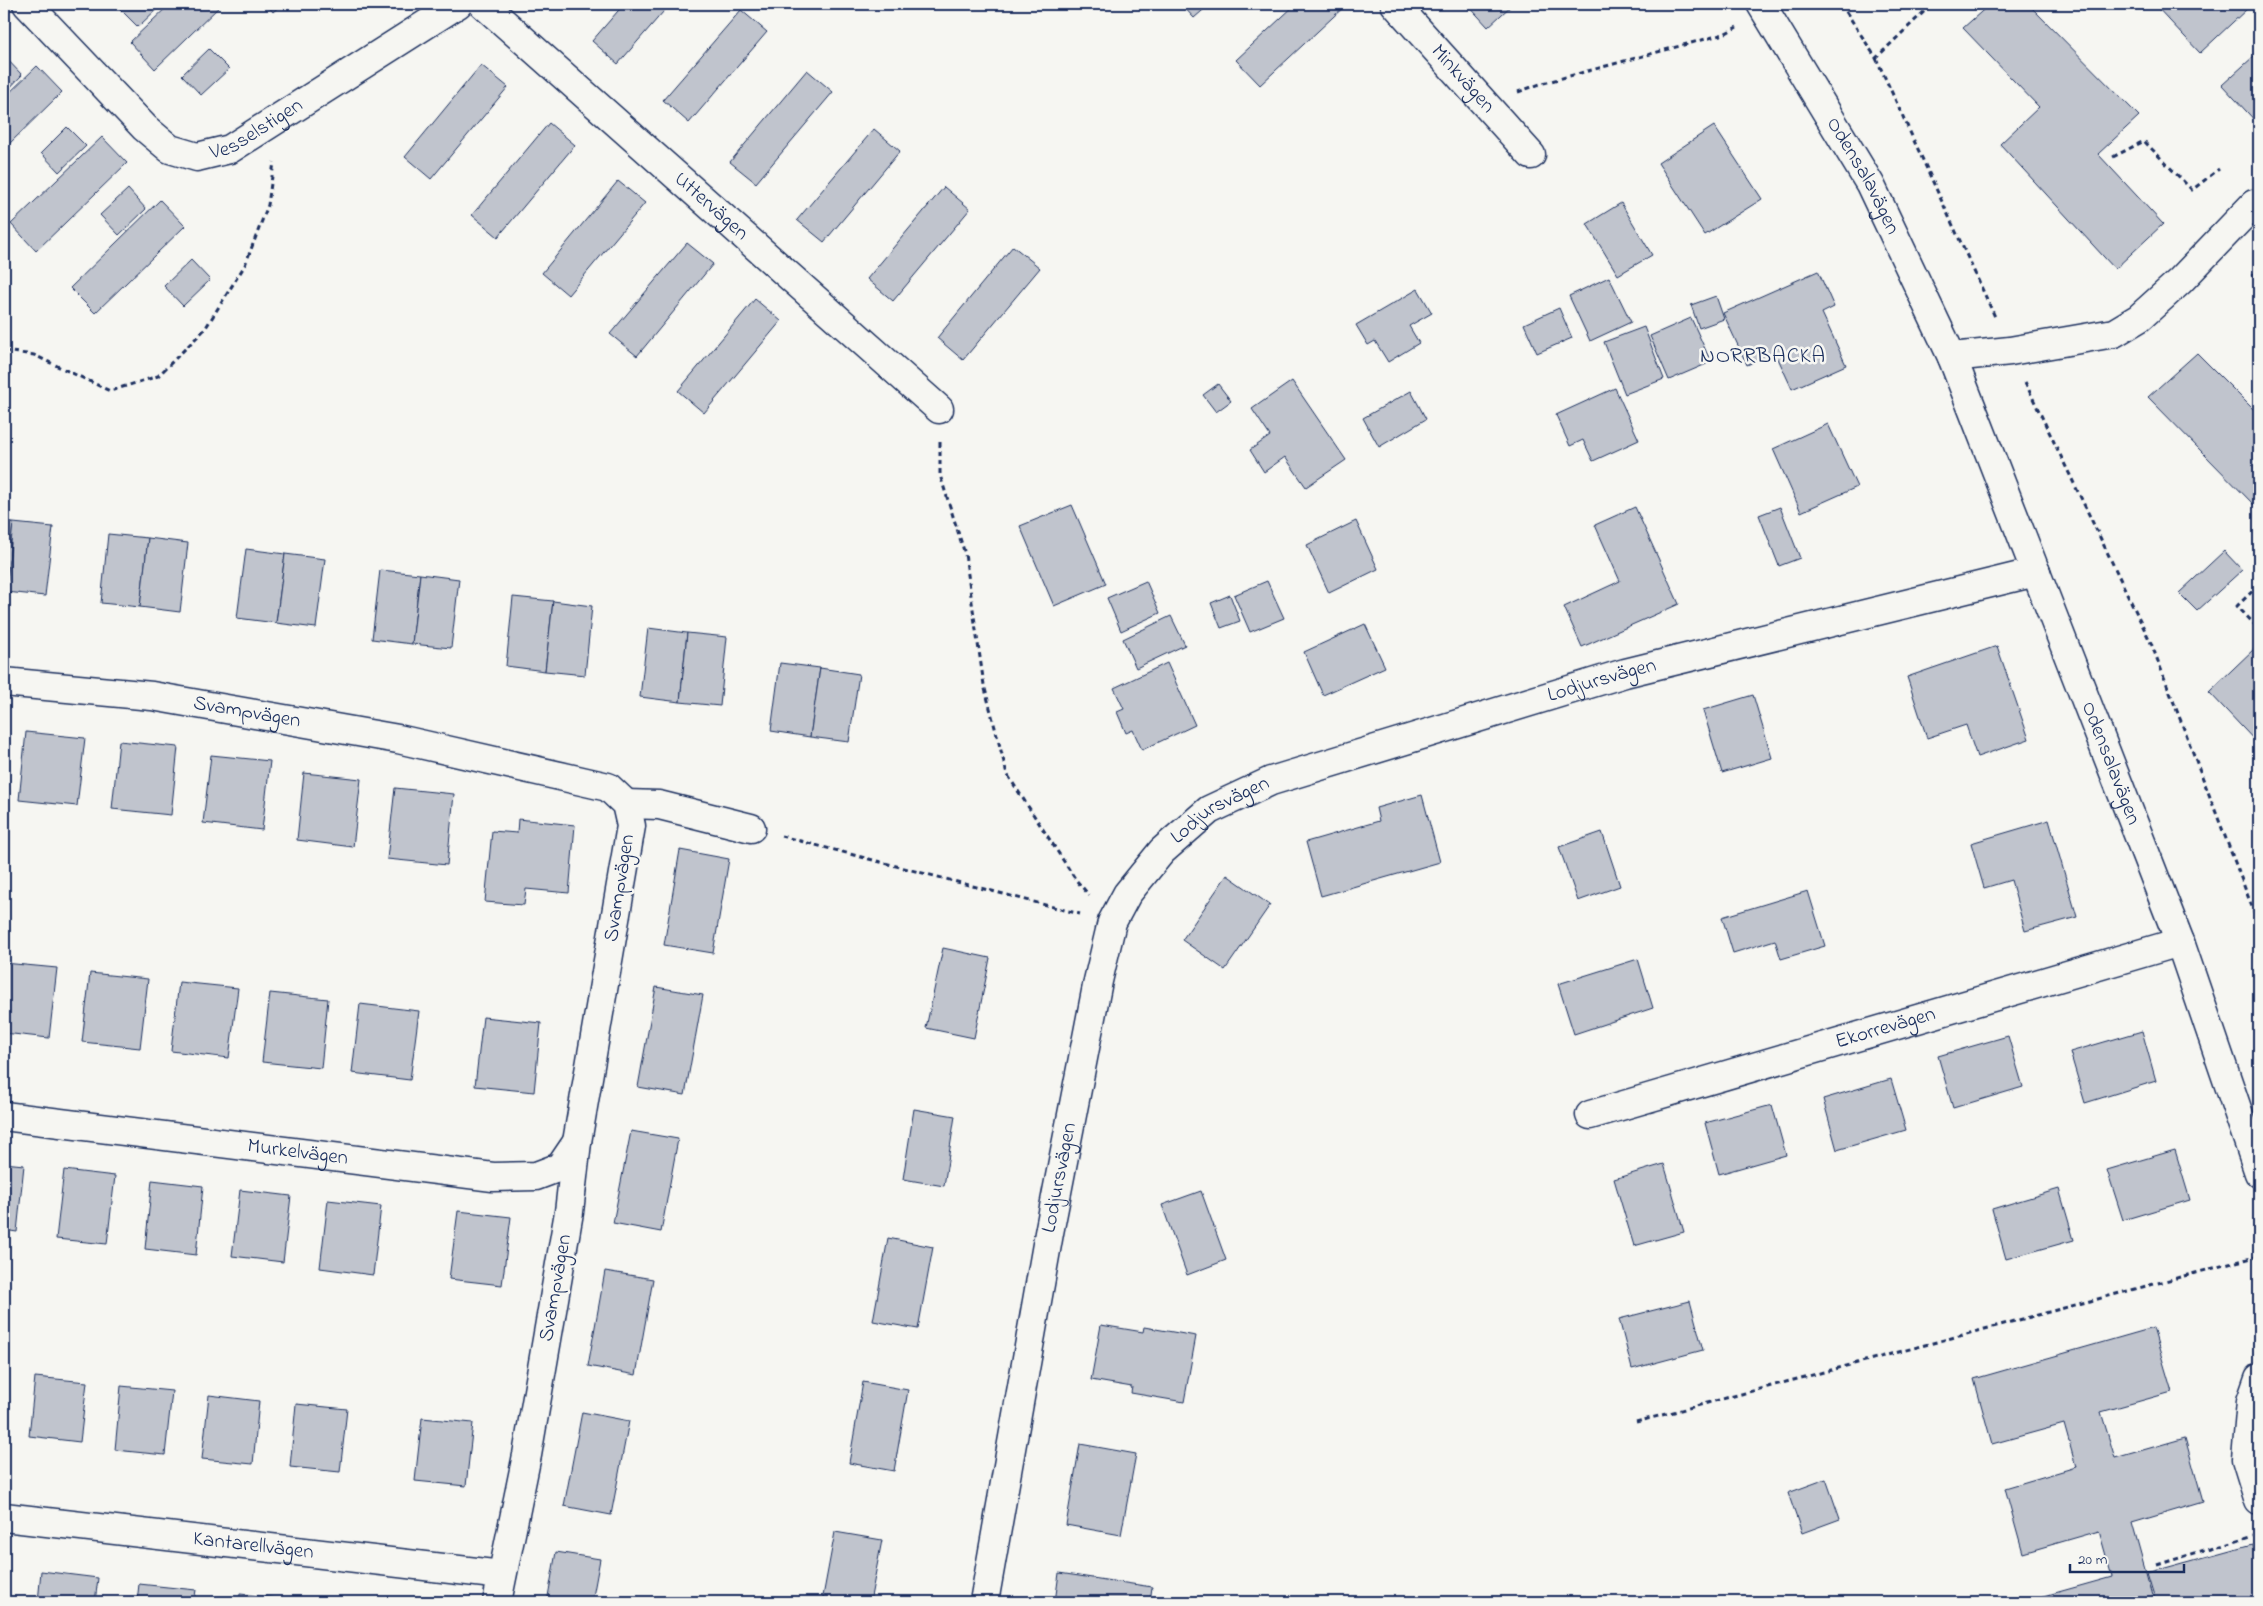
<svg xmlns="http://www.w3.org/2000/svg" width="2263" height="1606" viewBox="0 0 2263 1606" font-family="'Indie Flower',sans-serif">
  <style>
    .building { fill: #c0c4cd; stroke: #1b2f5e }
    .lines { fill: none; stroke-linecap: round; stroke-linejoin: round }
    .minor-casing { stroke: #1b2f5e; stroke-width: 31 }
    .path { stroke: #1b2f5e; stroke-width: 3; stroke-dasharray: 5 4; stroke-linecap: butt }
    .minor { stroke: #f6f6f2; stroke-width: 28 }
    .labels { text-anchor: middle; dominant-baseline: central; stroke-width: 5; stroke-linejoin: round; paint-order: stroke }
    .street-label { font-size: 21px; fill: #1b2f5e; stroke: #f6f6f2 }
    .neighbourhood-label { font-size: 22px; letter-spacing: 1px; fill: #1b2f5e; stroke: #f6f6f2 }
  </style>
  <rect width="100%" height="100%" fill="#f6f6f2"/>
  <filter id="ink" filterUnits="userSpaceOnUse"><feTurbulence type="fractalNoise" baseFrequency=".02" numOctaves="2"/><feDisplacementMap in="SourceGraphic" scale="10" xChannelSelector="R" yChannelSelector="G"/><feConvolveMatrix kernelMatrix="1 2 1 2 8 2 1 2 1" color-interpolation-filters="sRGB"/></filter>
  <g filter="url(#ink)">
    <g class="building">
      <polygon points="122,4 162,4 138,27 118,7"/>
      <polygon points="170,4 222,4 155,69 130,42"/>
      <polygon points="266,4 282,4 273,12"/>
      <polygon points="624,4 670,4 618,64 592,41"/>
      <polygon points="1181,4 1210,4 1194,18"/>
      <polygon points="1296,4 1347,4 1260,85 1236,60"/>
      <polygon points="1467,4 1513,4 1488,27"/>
      <polygon points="1990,4 2028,4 2139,116 2098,154 2163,224 2115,269 2000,144 2039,107 1963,28"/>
      <polygon points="2154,4 2244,4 2248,8 2200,53"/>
      <polygon points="741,10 767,32 689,123 663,100"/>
      <polygon points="209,49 229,69 201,95 182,75"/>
      <polygon points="4,56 22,75 4,94"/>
      <polygon points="2254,56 2259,61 2259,125 2222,85"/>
      <polygon points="481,65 508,87 431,179 405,157"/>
      <polygon points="37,66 62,92 4,149 4,98"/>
      <polygon points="807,70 833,92 756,183 730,162"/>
      <polygon points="549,123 575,145 498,237 472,215"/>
      <polygon points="1714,126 1762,199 1705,235 1658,163"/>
      <polygon points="67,127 86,146 59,172 41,153"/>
      <polygon points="874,129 900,151 824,242 797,220"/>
      <polygon points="102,137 127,163 36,251 11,224"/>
      <polygon points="618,181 645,203 568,295 542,273"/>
      <polygon points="944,187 970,209 893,301 867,279"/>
      <polygon points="128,189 146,209 119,235 100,215"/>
      <polygon points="160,200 185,226 95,313 70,288"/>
      <polygon points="1621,203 1652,255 1618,275 1587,224"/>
      <polygon points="687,243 713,264 637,356 610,334"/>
      <polygon points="1013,246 1040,268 963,360 937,338"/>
      <polygon points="191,260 210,280 183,306 164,286"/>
      <polygon points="2259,269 2259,284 2252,275"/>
      <polygon points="1818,271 1834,307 1822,313 1846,365 1792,389 1775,352 1747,365 1723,313"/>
      <polygon points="1609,277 1631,322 1590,341 1569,296"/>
      <polygon points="1418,289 1432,313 1409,326 1419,343 1388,362 1375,341 1368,345 1356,325"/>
      <polygon points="1716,296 1724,319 1699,328 1691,305"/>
      <polygon points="755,299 781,321 704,413 678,391"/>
      <polygon points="1559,308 1572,338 1537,353 1524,324"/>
      <polygon points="1691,318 1711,362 1669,380 1650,336"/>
      <polygon points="1644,327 1664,379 1625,394 1604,342"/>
      <polygon points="2197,353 2259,415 2259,510 2148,397"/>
      <polygon points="1292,381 1346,460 1306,487 1285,457 1264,472 1250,450 1270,436 1252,409"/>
      <polygon points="1218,384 1231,401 1216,412 1203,395"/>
      <polygon points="1615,388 1639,440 1593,461 1583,440 1570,446 1556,415"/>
      <polygon points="1411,391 1426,419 1379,447 1363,418"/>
      <polygon points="1828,424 1857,487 1801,512 1773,449"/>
      <polygon points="1072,505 1106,584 1054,606 1020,526"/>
      <polygon points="1635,507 1679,604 1582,647 1564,607 1620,581 1595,525"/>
      <polygon points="1780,507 1800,558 1779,566 1759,515"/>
      <polygon points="1356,521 1378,569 1329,593 1307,545"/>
      <polygon points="4,522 13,523 6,592 4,591"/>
      <polygon points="13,523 53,527 45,596 6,592"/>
      <polygon points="108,534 148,538 140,607 101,603"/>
      <polygon points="148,538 188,543 180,612 140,607"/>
      <polygon points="246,549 285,554 276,623 237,618"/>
      <polygon points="2224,551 2242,570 2197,611 2179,593"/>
      <polygon points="285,554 325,559 316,628 276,623"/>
      <polygon points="380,570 420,574 412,644 372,639"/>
      <polygon points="420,574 459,579 451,648 412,644"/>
      <polygon points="1146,581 1160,613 1121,631 1107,598"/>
      <polygon points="1267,581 1284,618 1250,632 1234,595"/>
      <polygon points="1230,595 1240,621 1221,628 1211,603"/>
      <polygon points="513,597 553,601 545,671 506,666"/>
      <polygon points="553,601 592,606 585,675 545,671"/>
      <polygon points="1171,616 1185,645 1136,668 1123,639"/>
      <polygon points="1365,624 1385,667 1323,695 1304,652"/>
      <polygon points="648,628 687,633 680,702 640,697"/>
      <polygon points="687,633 727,637 720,706 680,702"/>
      <polygon points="1997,646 2029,739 1977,757 1966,725 1927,738 1907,677"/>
      <polygon points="2256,647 2259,650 2259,745 2209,692"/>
      <polygon points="780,663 820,668 810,737 771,731"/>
      <polygon points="1167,663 1195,725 1142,750 1133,730 1126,733 1117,712 1124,709 1114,688"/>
      <polygon points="820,668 859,674 849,742 810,737"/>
      <polygon points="1753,695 1772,758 1722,773 1703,710"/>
      <polygon points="26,732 85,738 77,806 19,800"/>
      <polygon points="119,741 178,747 171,815 112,809"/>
      <polygon points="211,755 270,761 262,830 203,823"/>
      <polygon points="304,773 361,779 353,847 297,840"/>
      <polygon points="395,788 454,794 447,865 387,859"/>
      <polygon points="1422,795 1440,862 1321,896 1306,842 1379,821 1376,808"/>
      <polygon points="518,819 575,825 569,893 526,889 524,905 485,902 492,831 517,833"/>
      <polygon points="2049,820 2077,917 2025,931 2011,880 1984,888 1971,843"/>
      <polygon points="1602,832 1620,886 1578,901 1559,847"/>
      <polygon points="680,850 729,859 713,953 664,945"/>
      <polygon points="1227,875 1270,905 1225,970 1182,940"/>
      <polygon points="1808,891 1825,946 1781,959 1775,940 1733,953 1722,917"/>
      <polygon points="943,948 990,958 974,1038 926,1028"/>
      <polygon points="1638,959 1653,1008 1574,1034 1558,984"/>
      <polygon points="4,963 57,968 49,1038 4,1033"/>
      <polygon points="90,973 148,979 140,1048 82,1042"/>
      <polygon points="179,982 238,988 229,1058 171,1051"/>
      <polygon points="656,987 703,995 685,1095 638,1087"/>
      <polygon points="270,993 328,999 321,1068 262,1062"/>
      <polygon points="360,1004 419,1011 410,1080 352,1073"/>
      <polygon points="483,1017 541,1023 534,1092 475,1086"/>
      <polygon points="2142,1031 2156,1081 2085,1103 2070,1052"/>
      <polygon points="2008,1036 2023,1087 1953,1108 1938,1056"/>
      <polygon points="1891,1079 1906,1130 1837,1150 1823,1099"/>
      <polygon points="1772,1105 1786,1155 1719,1174 1705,1123"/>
      <polygon points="914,1109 955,1116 944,1186 903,1179"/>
      <polygon points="631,1131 678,1139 661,1232 613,1223"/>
      <polygon points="2175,1150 2190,1200 2123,1220 2107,1170"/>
      <polygon points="4,1163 24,1165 17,1232 4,1230"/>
      <polygon points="1664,1164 1684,1232 1634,1246 1614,1179"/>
      <polygon points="64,1170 115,1176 107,1244 56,1239"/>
      <polygon points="152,1180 203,1186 196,1255 145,1249"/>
      <polygon points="2059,1189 2074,1240 2006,1259 1992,1209"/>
      <polygon points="240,1190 291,1196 283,1262 232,1256"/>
      <polygon points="1201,1191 1226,1260 1187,1275 1162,1205"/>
      <polygon points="328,1200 381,1206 373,1275 320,1268"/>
      <polygon points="458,1211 511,1217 502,1285 449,1279"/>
      <polygon points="888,1238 933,1247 918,1329 873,1321"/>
      <polygon points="605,1271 653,1279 636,1375 588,1366"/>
      <polygon points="1690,1301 1703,1350 1632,1369 1619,1319"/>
      <polygon points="1101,1325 1143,1332 1144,1327 1196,1336 1184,1402 1131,1393 1132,1387 1091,1380"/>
      <polygon points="2153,1328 2172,1392 2101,1412 2115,1458 2185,1438 2203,1502 2132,1523 2154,1602 2039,1602 2037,1598 2112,1577 2099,1531 2023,1553 2005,1488 2076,1467 2064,1424 1992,1444 1974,1379"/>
      <polygon points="35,1377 87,1382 80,1442 29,1436"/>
      <polygon points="863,1382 908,1390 894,1471 849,1463"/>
      <polygon points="121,1386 172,1391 165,1455 115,1450"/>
      <polygon points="209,1395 259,1401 253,1464 202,1459"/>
      <polygon points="296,1404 347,1409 340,1472 290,1467"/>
      <polygon points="582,1412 629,1421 611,1515 564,1506"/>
      <polygon points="422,1418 473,1423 466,1486 415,1481"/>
      <polygon points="1080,1444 1136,1454 1121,1535 1066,1525"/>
      <polygon points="1826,1479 1840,1519 1802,1533 1788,1493"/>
      <polygon points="835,1532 882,1540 870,1602 822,1602"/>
      <polygon points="2252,1544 2259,1569 2259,1602 2156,1602 2147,1573"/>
      <polygon points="556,1552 600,1559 592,1602 547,1602"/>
      <polygon points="41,1571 98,1578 95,1602 38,1602"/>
      <polygon points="1059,1573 1152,1587 1150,1602 1055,1602"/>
      <polygon points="139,1584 196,1590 194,1602 137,1602"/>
      <polygon points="240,1594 296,1600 296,1602 239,1602"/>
    </g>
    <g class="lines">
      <defs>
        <g id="minor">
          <path id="s1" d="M27,4l118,124 25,21 27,8 33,-8 228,-145"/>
          <path id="s2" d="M483,4l456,405"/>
          <path id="s3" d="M1395,4l136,151"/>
          <path id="s4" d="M1761,4l109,180 82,173 228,585 79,231"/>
          <polyline points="1952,357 2010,351 2114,333 2139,318 2180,281 2254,204"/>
          <path id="s5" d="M4,682l148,14 246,43 210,48 18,17 5,22 -54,316 -8,70 -42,243 -30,147"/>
          <polyline points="626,804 659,805 751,828"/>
          <path id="s6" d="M1590,1115l590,-173"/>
          <path id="s7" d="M4,1116l489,61 43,-1 24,-9 17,-25"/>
          <polyline points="2259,1378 2251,1401 2246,1459 2259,1501"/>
          <path id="s8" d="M4,1517l498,58"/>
          <path id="s9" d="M984,1602l65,-369 49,-252 14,-59 15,-28 35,-43 47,-41 62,-29 354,-108 411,-101"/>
        </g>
      </defs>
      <use href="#minor" class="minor-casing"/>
      <g class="path">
        <polyline points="1841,4 1876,58 1932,4"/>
        <polyline points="1876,58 1996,319"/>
        <polyline points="1518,92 1540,84 1724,34 1737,27"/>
        <polyline points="2113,157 2144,141 2192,190 2219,169"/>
        <polyline points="4,351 34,355 110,391 158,376 205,329 245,265 268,205 274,162"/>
        <polyline points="2025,382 2151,643 2259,925"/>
        <polyline points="940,442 940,475 965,554 984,685 1007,774 1076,880 1089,895"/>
        <polyline points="2259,585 2237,606 2259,629"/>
        <polyline points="781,836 1080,914"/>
        <polyline points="1636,1422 2259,1256"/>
        <polyline points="2157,1565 2252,1535"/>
      </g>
      <use href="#minor" class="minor"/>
    </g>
  </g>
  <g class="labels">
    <g class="street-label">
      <text stroke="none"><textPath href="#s3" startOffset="101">Minkvägen</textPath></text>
      <text stroke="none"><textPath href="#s1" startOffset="298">Vesselstigen</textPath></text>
      <text stroke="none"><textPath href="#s4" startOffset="200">Odensalavägen</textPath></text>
      <text stroke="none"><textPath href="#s2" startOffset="305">Uttervägen</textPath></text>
      <text stroke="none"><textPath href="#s9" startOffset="1256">Lodjursvägen</textPath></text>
      <text stroke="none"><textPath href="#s5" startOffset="245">Svampvägen</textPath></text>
      <text stroke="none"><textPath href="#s4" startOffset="838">Odensalavägen</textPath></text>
      <text stroke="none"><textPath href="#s9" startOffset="851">Lodjursvägen</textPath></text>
      <text transform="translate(620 888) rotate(-81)">Svampvägen</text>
      <text stroke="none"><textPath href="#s6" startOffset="308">Ekorrevägen</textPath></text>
      <text stroke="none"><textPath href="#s7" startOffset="296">Murkelvägen</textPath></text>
      <text stroke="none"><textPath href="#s9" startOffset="431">Lodjursvägen</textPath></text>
      <text transform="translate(556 1288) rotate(-80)">Svampvägen</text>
      <text stroke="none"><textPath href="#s8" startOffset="251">Kantarellvägen</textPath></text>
    </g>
    <g class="neighbourhood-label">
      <text x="1763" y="357">NORRBACKA</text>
    </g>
  </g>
  <rect width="2263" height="1606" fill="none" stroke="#f6f6f2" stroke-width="20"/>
  <rect x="10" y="10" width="2243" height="1586" fill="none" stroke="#1b2f5e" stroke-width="2" filter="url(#ink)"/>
  <path d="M2070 1564v8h114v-8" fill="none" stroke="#1b2f5e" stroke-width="2.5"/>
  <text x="2078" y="1564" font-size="15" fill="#1b2f5e" stroke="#f6f6f2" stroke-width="4" paint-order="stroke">20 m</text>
</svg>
